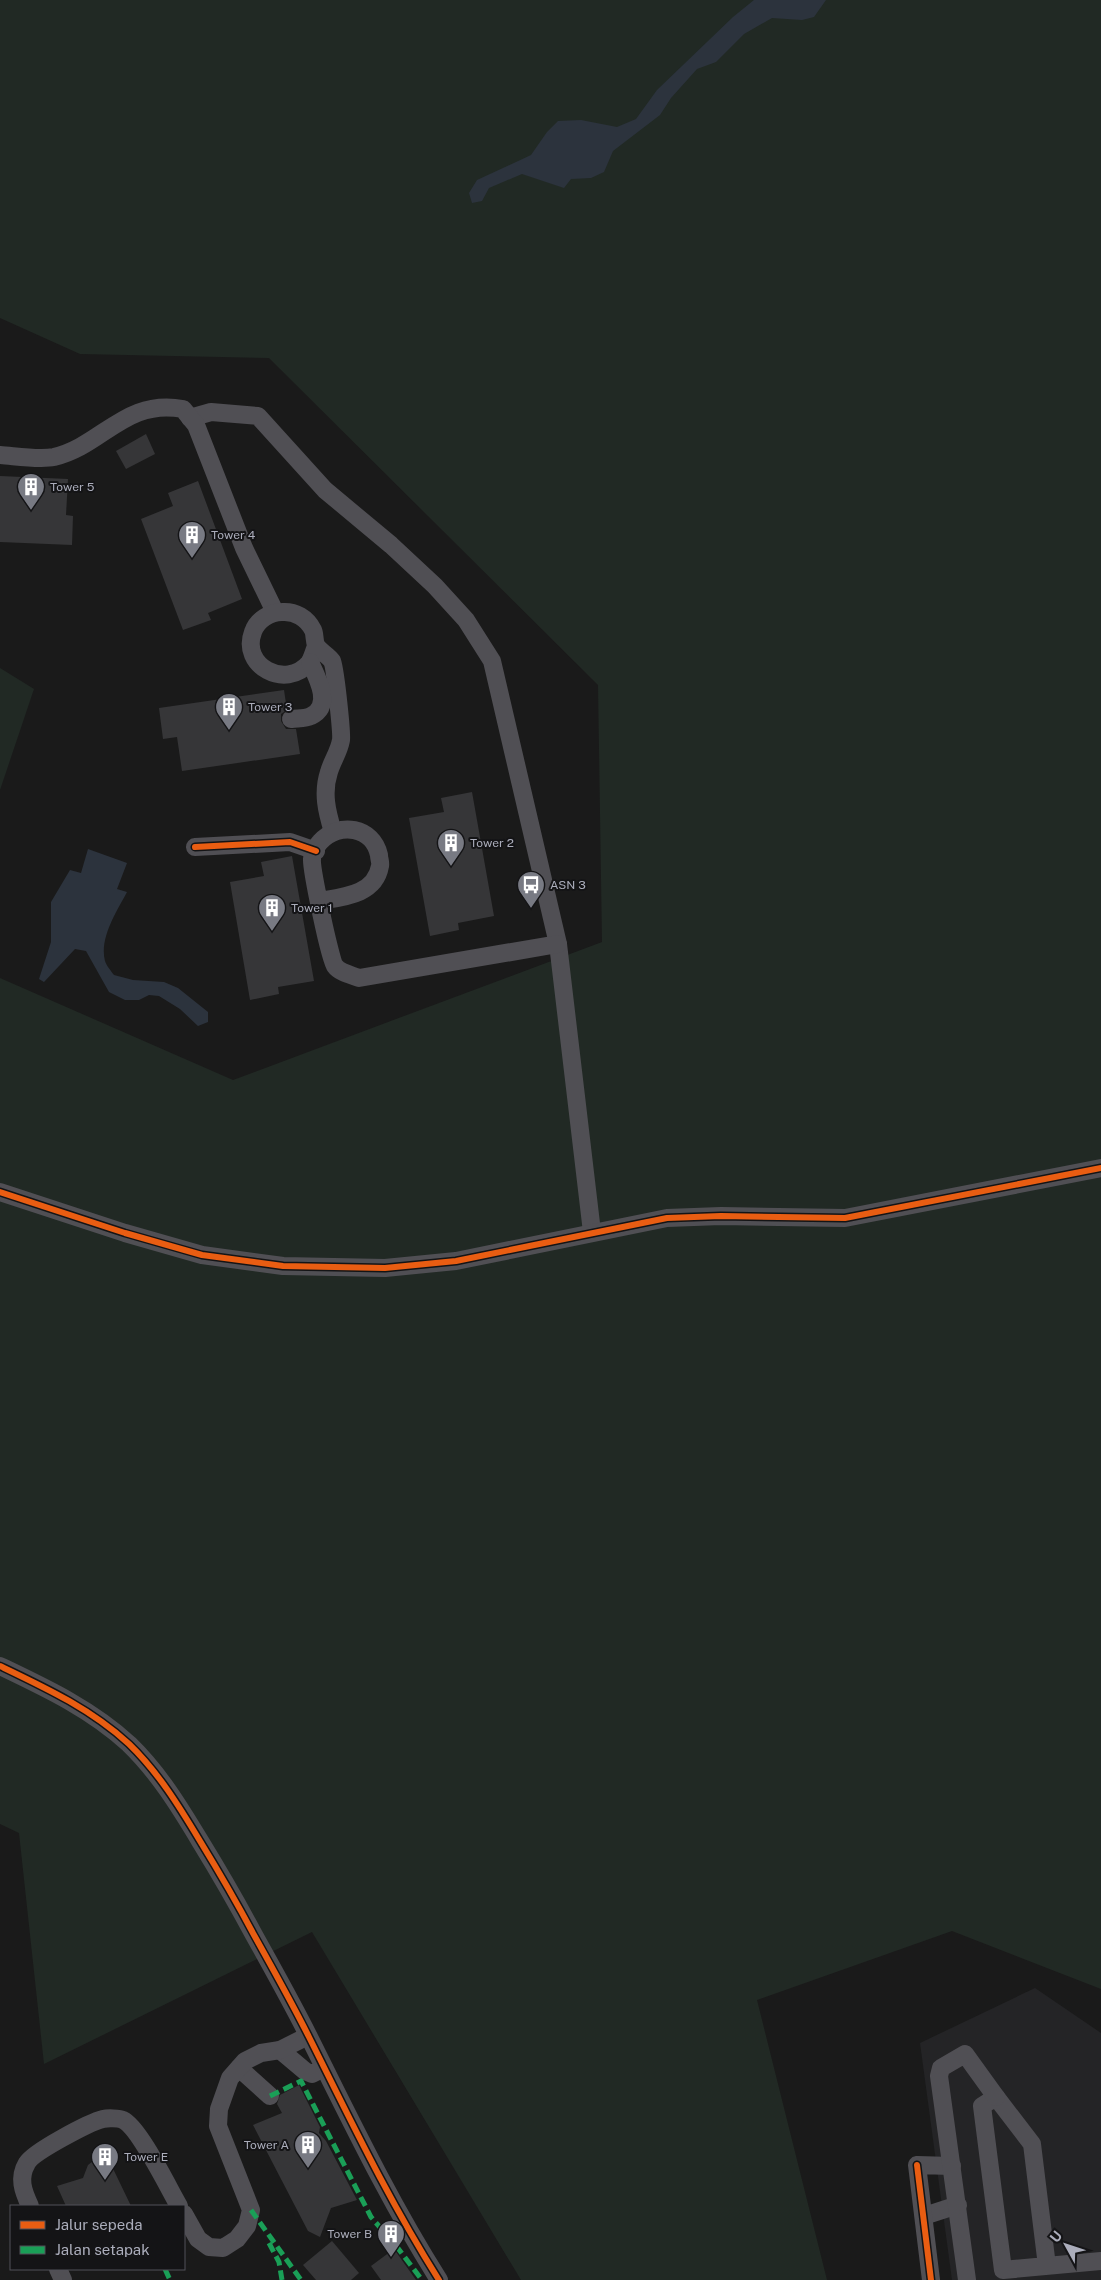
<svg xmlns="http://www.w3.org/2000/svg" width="1101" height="2280" viewBox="0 0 1101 2280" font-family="'Public Sans',sans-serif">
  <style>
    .built { fill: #242426 }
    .green { fill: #212924 }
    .water { fill: #2c333d }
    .building { fill: #363638 }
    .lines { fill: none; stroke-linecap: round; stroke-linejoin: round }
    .minor { stroke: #504f54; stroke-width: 18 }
    .quiet { stroke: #1a9f57; stroke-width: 5; stroke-dasharray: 10 5; stroke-linecap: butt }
    .cycleway-casing { stroke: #141416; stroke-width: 9 }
    .cycleway { stroke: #e95d12; stroke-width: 6 }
    .labels { text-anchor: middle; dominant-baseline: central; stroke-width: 4; stroke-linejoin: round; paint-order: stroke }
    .poi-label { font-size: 12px; fill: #abadbb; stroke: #141416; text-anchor: start }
  </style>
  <rect width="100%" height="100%" fill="#1a1a1a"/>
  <polygon class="built" points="1035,1988 1101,2033 1101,2280 952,2280 920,2043"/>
  <g class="green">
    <polygon points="0,0 1101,0 1101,1989 952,1931 757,2000 827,2280 521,2280 312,1932 44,2064 19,1833 0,1824 0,978 233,1080 602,942 598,685 269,358 80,354 0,318"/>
    <polygon points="0,668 34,689 0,790"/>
  </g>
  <g class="water">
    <polygon points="754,0 826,0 814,17 802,20 772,18 744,34 716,62 697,69 671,98 660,115 613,151 604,172 591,178 571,179 564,188 522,174 489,188 482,201 472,203 469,193 477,180 531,155 547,132 558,121 581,120 617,127 636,119 657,90 733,17"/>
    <path d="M88,849l39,14 -10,26 10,3c-10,19 -28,46 -22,69 1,4 6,10 9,14l19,5 31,2 14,6 30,24v10l-10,4 -18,-17 -21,-13 -10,-1 -10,5h-14l-16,-8 -23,-41 -11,-2 -31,33 -5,-3 12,-37v-40l19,-32 11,3z"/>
  </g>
  <g class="building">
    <polygon points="146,434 155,454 126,469 116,451"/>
    <polygon points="0,476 68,479 66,515 73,516 72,545 0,542"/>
    <polygon points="198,481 242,599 208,613 211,620 183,630 141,519 173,506 168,493"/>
    <polygon points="284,690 287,710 281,714 281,721 286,729 296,729 300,754 182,771 177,737 163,739 159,708"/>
    <polygon points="472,792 494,916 458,923 459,930 430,936 409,818 444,812 441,798"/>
    <polygon points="292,856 314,981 278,987 279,994 250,1000 230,882 264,876 261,862"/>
    <polygon points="299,2085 320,2127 319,2133 326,2141 357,2200 331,2208 320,2237 308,2231 253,2125 282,2113 277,2104 280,2095"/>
    <polygon points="105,2152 131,2206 66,2206 57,2186 83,2178 88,2165"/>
    <polygon points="332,2241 359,2273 351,2280 316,2280 303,2265"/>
    <polygon points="394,2249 416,2280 381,2280 371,2266"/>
  </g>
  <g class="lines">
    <g class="minor">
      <polyline points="190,418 211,412 258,416 325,490 391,545 435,586 466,620 492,661 558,944 592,1232"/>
      <path d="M0,455c15,1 39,5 54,2 48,-11 71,-59 129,-48l13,16 48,123 31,64"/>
      <path d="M316,646c-2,5 -4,13 -7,17 -23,27 -69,3 -56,-31 4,-12 17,-20 29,-20 13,-1 25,6 31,18 2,4 1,10 3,15 3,6 12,10 16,16 3,5 10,72 9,79 -2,12 -9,21 -12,32 -7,21 -2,40 4,60"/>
      <path d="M291,719c6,-1 14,0 20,-3 22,-10 6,-39 -1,-54"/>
      <polyline points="195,847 290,842 316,851"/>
      <path d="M319,901c24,-4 56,-6 61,-35 1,-3 -1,-7 -1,-11 -6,-28 -40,-34 -59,-13 -3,3 -8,13 -8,17 -1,9 18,101 23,107 5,7 17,9 24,12l199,-34"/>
      <polyline points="0,1192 125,1233 202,1255 283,1266 385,1268 456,1261 667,1218 721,1216 845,1218 1101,1168"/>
      <path d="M0,1666c46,22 91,43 129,78 29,28 50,62 71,97 19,31 37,62 54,94 19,34 38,68 55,102 42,84 80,164 130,243"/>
      <polyline points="280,2050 305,2071 312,2074 324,2068"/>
      <polyline points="239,2068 270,2096"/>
      <path d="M30,2206c-7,-15 -12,-28 -3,-43 6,-11 63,-41 76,-44 4,-1 16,-1 20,1 16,7 46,69 56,86"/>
      <polyline points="184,2214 198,2239 209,2247 223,2248 237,2239 247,2226 251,2210 218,2126 219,2109 230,2078 245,2061 261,2053 280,2050 308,2036"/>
      <polyline points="924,2216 958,2205"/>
      <polyline points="1047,2266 1032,2144 996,2097 982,2106 1003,2270 1101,2261"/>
      <polyline points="58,2269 63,2280"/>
      <polyline points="931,2280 917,2165 952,2166"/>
      <polyline points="967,2280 939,2076 941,2068 965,2054 996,2097"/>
    </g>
    <g class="quiet">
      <polyline points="270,2096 301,2081 371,2217 397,2247 422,2280"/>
      <polyline points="251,2210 301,2280"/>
      <polyline points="269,2243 279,2262 282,2280"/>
      <polyline points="165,2269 170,2280"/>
    </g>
    <defs>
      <g id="cycleway">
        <polyline points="195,847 290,842 316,851"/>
        <polyline points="0,1192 125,1233 202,1255 283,1266 385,1268 456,1261 667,1218 721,1216 845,1218 1101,1168"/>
        <path d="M0,1666c46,22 91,43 129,78 29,28 50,62 71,97 19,31 37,62 54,94 19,34 38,68 55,102 42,84 80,164 130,243"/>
        <polyline points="917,2165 931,2280"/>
      </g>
    </defs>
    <use href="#cycleway" class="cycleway-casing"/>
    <use href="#cycleway" class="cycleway"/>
  </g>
  <defs>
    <symbol id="building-pin" viewBox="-11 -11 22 30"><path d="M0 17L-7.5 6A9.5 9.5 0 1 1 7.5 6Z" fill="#787a83" stroke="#141416"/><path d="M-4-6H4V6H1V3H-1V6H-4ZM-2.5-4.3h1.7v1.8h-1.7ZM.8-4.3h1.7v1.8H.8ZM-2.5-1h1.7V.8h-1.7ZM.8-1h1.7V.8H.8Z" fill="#fff"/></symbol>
    <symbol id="bus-pin" viewBox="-11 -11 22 30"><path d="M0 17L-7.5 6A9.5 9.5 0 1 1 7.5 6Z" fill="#787a83" stroke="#141416"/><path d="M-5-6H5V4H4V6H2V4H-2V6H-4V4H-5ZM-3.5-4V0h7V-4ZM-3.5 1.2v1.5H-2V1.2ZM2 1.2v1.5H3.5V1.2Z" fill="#fff"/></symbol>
  </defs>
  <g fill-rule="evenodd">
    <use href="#building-pin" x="15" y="471" width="32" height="43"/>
    <use href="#building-pin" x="176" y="519" width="32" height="43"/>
    <use href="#building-pin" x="213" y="691" width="32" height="43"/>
    <use href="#building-pin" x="435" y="827" width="32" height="43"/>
    <use href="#bus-pin" x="515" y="869" width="32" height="43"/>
    <use href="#building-pin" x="256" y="892" width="32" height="43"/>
    <use href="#building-pin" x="292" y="2129" width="32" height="43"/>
    <use href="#building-pin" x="89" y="2141" width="32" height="43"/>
    <use href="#building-pin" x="375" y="2218" width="32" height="43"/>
  </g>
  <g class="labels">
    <g class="poi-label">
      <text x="50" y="487">Tower 5</text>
      <text x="211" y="535">Tower 4</text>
      <text x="248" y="707">Tower 3</text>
      <text x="470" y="843">Tower 2</text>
      <text x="550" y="885">ASN 3</text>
      <text x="291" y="908">Tower 1</text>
      <text x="289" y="2145" text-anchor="end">Tower A</text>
      <text x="124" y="2157">Tower E</text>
      <text x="372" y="2234" text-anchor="end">Tower B</text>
    </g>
  </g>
  <rect x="10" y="2205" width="175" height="65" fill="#141416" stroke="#505158"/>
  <rect x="20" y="2221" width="25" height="8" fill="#e95d12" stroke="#505158"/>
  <text x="55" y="2230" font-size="15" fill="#abadbb">Jalur sepeda</text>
  <rect x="20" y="2246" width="25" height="8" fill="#1a9f57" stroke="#505158"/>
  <text x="55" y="2255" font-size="15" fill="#abadbb">Jalan setapak</text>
  <g transform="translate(1066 2245) rotate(310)" stroke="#141416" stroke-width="4" paint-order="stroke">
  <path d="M0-4L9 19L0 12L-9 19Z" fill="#abadbb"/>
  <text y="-8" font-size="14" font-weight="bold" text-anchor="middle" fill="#abadbb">U</text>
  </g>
</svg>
